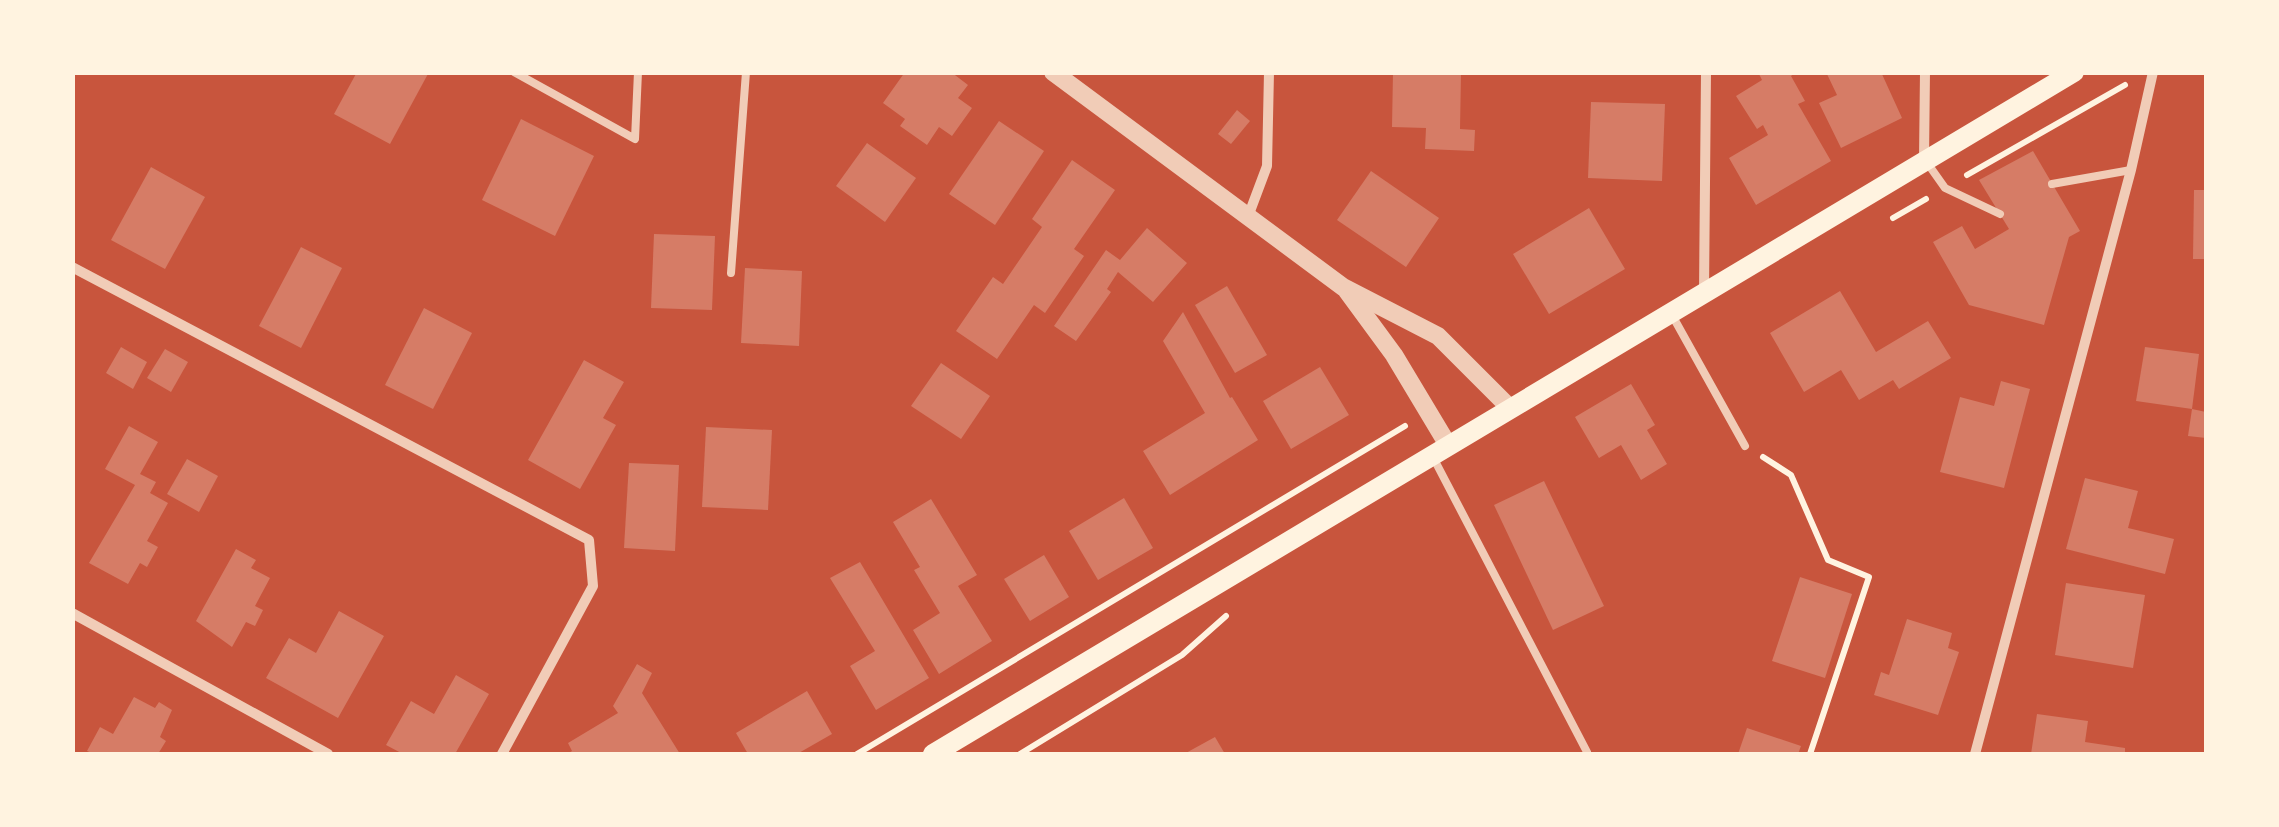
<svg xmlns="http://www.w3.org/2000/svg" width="2279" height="827" viewBox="0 0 2279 827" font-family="'Golos Text',sans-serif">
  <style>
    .building { fill: #d67c66 }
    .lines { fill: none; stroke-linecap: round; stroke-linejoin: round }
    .path { stroke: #fff3e0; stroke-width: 6 }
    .service { stroke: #f1ccb7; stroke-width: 8 }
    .minor { stroke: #f1ccb7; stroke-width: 10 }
    .tertiary { stroke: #f1ccb7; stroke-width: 18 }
    .secondary { stroke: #fff3e0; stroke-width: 20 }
  </style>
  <rect width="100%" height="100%" fill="#c8553d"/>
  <g class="building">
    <polygon points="357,72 429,72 390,144 334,114"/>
    <polygon points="905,72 951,72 968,85 958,98 972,108 952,136 939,127 927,145 900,126 905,119 883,103"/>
    <polygon points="1393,72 1461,73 1460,129 1475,130 1474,151 1425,149 1426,128 1392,127"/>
    <polygon points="1758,72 1796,72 1791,76 1805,101 1798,104 1831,161 1756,205 1729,158 1768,135 1763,125 1757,129 1736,96 1762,80"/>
    <polygon points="1826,72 1881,72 1902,118 1841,148 1819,103 1837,95"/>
    <polygon points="1591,102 1665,104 1662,181 1588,178"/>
    <polygon points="1237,110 1250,121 1231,144 1218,134"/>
    <polygon points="521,119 594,156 555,236 482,200"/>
    <polygon points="999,121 1044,151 995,225 949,194"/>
    <polygon points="867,143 916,178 885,222 836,186"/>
    <polygon points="2033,151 2080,231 2069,237 2044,325 1969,305 1933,242 1962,226 1975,249 2009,229 1979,180"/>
    <polygon points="1072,160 1115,190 1074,249 1084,256 1045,313 1034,305 997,359 956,331 993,277 1003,284 1042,227 1032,219"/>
    <polygon points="151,167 205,197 165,269 111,240"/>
    <polygon points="1371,171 1439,218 1406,267 1337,220"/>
    <polygon points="2194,190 2206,190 2206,259 2193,259"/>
    <polygon points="1589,208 1625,269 1549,314 1513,254"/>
    <polygon points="1147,228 1187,263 1153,302 1118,272 1107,289 1111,292 1076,341 1054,326 1106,250 1120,260"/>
    <polygon points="654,234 715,236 712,310 651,308"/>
    <polygon points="301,247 342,268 301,348 259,326"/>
    <polygon points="745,268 802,271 799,346 741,343"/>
    <polygon points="1227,286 1267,355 1235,373 1195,305"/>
    <polygon points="1840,291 1876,352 1928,321 1951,358 1899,389 1893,380 1859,400 1841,370 1804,392 1770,333"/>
    <polygon points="424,308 472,333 433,409 385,385"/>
    <polygon points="1183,312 1230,398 1232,397 1258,440 1170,495 1143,451 1205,413 1163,341"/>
    <polygon points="121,347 147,362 133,389 106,373"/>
    <polygon points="2145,347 2199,354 2192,409 2136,401"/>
    <polygon points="165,349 188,362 171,392 147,378"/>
    <polygon points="584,360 624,382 603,418 616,425 580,489 528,460"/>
    <polygon points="941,363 990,396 961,439 911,406"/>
    <polygon points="1320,367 1349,415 1291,449 1263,401"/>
    <polygon points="2001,381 2030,389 2004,488 1940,472 1960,397 1994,406"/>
    <polygon points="1631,384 1655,425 1647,430 1667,464 1641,480 1621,445 1599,458 1575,417"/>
    <polygon points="2192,409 2206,412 2206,438 2188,436"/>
    <polygon points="129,426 158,442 140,474 156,482 150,493 168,503 147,541 158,547 147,567 140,563 128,584 89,563 135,485 105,469"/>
    <polygon points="706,427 772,430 768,510 702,507"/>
    <polygon points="187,459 218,476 199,512 167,494"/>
    <polygon points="629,463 679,465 675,551 624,548"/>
    <polygon points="2085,478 2138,491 2128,528 2174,539 2165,574 2066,549"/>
    <polygon points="1544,481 1604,606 1553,630 1494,505"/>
    <polygon points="1124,498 1153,548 1098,580 1069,531"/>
    <polygon points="931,499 977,575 958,586 992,641 939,674 913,630 940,613 914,570 920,567 893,522"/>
    <polygon points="236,549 256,560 251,568 270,578 255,606 263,610 255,626 246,622 232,647 196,621"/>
    <polygon points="1044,555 1069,597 1030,621 1004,579"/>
    <polygon points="860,562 929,678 876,710 850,666 875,651 830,578"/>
    <polygon points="1800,577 1852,594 1825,678 1772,661"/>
    <polygon points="2066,583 2145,595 2133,668 2055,655"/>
    <polygon points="339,611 384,636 338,718 266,678 289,638 316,653"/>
    <polygon points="1907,619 1952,633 1948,648 1959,652 1938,715 1874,695 1881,672 1889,675"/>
    <polygon points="637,664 652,673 642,693 680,754 567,754 572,751 568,743 618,713 613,706"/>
    <polygon points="456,675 489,694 455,754 403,754 386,745 411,701 434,714"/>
    <polygon points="807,691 832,734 797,754 748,754 736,733"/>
    <polygon points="134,697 155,708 159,702 172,710 160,737 166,741 158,754 94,754 87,751 100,727 113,734"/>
    <polygon points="2037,714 2088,721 2085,742 2125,748 2125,754 2031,754"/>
    <polygon points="1747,728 1801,746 1798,754 1738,754"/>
    <polygon points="1215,737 1225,754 1184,754"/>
  </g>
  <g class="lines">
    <g class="path">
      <polyline points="1967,175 2125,85"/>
      <polyline points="1893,218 1926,199"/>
      <polyline points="1763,457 1791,475 1828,560 1869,577 1810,754"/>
      <polyline points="857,754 1405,426"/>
      <polyline points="1020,754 1182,655 1226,616"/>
    </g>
    <g class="service">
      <polyline points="514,72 635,139 638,72"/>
      <polyline points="1928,164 1945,188 2000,214"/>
      <polyline points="2052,184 2131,170"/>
      <polyline points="731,273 746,72"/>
      <polyline points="1672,315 1745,446"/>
      <polyline points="1434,459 1587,752"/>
    </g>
    <g class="minor">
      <polyline points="1924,159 1925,72"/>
      <polyline points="1249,214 1267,166 1269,72"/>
      <polyline points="72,267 589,540 593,586 502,754"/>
      <polyline points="1704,292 1706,72"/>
      <polyline points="72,613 328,754"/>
      <polyline points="1975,754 2131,170 2153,72"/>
    </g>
    <g class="tertiary">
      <polyline points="1053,72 1343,287 1438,336 1510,408"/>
      <polyline points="1347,291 1394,355 1448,445"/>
    </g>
    <polyline class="secondary" points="933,754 2074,72"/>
  </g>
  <rect width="2279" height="827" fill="none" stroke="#fff3e0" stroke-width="150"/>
</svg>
